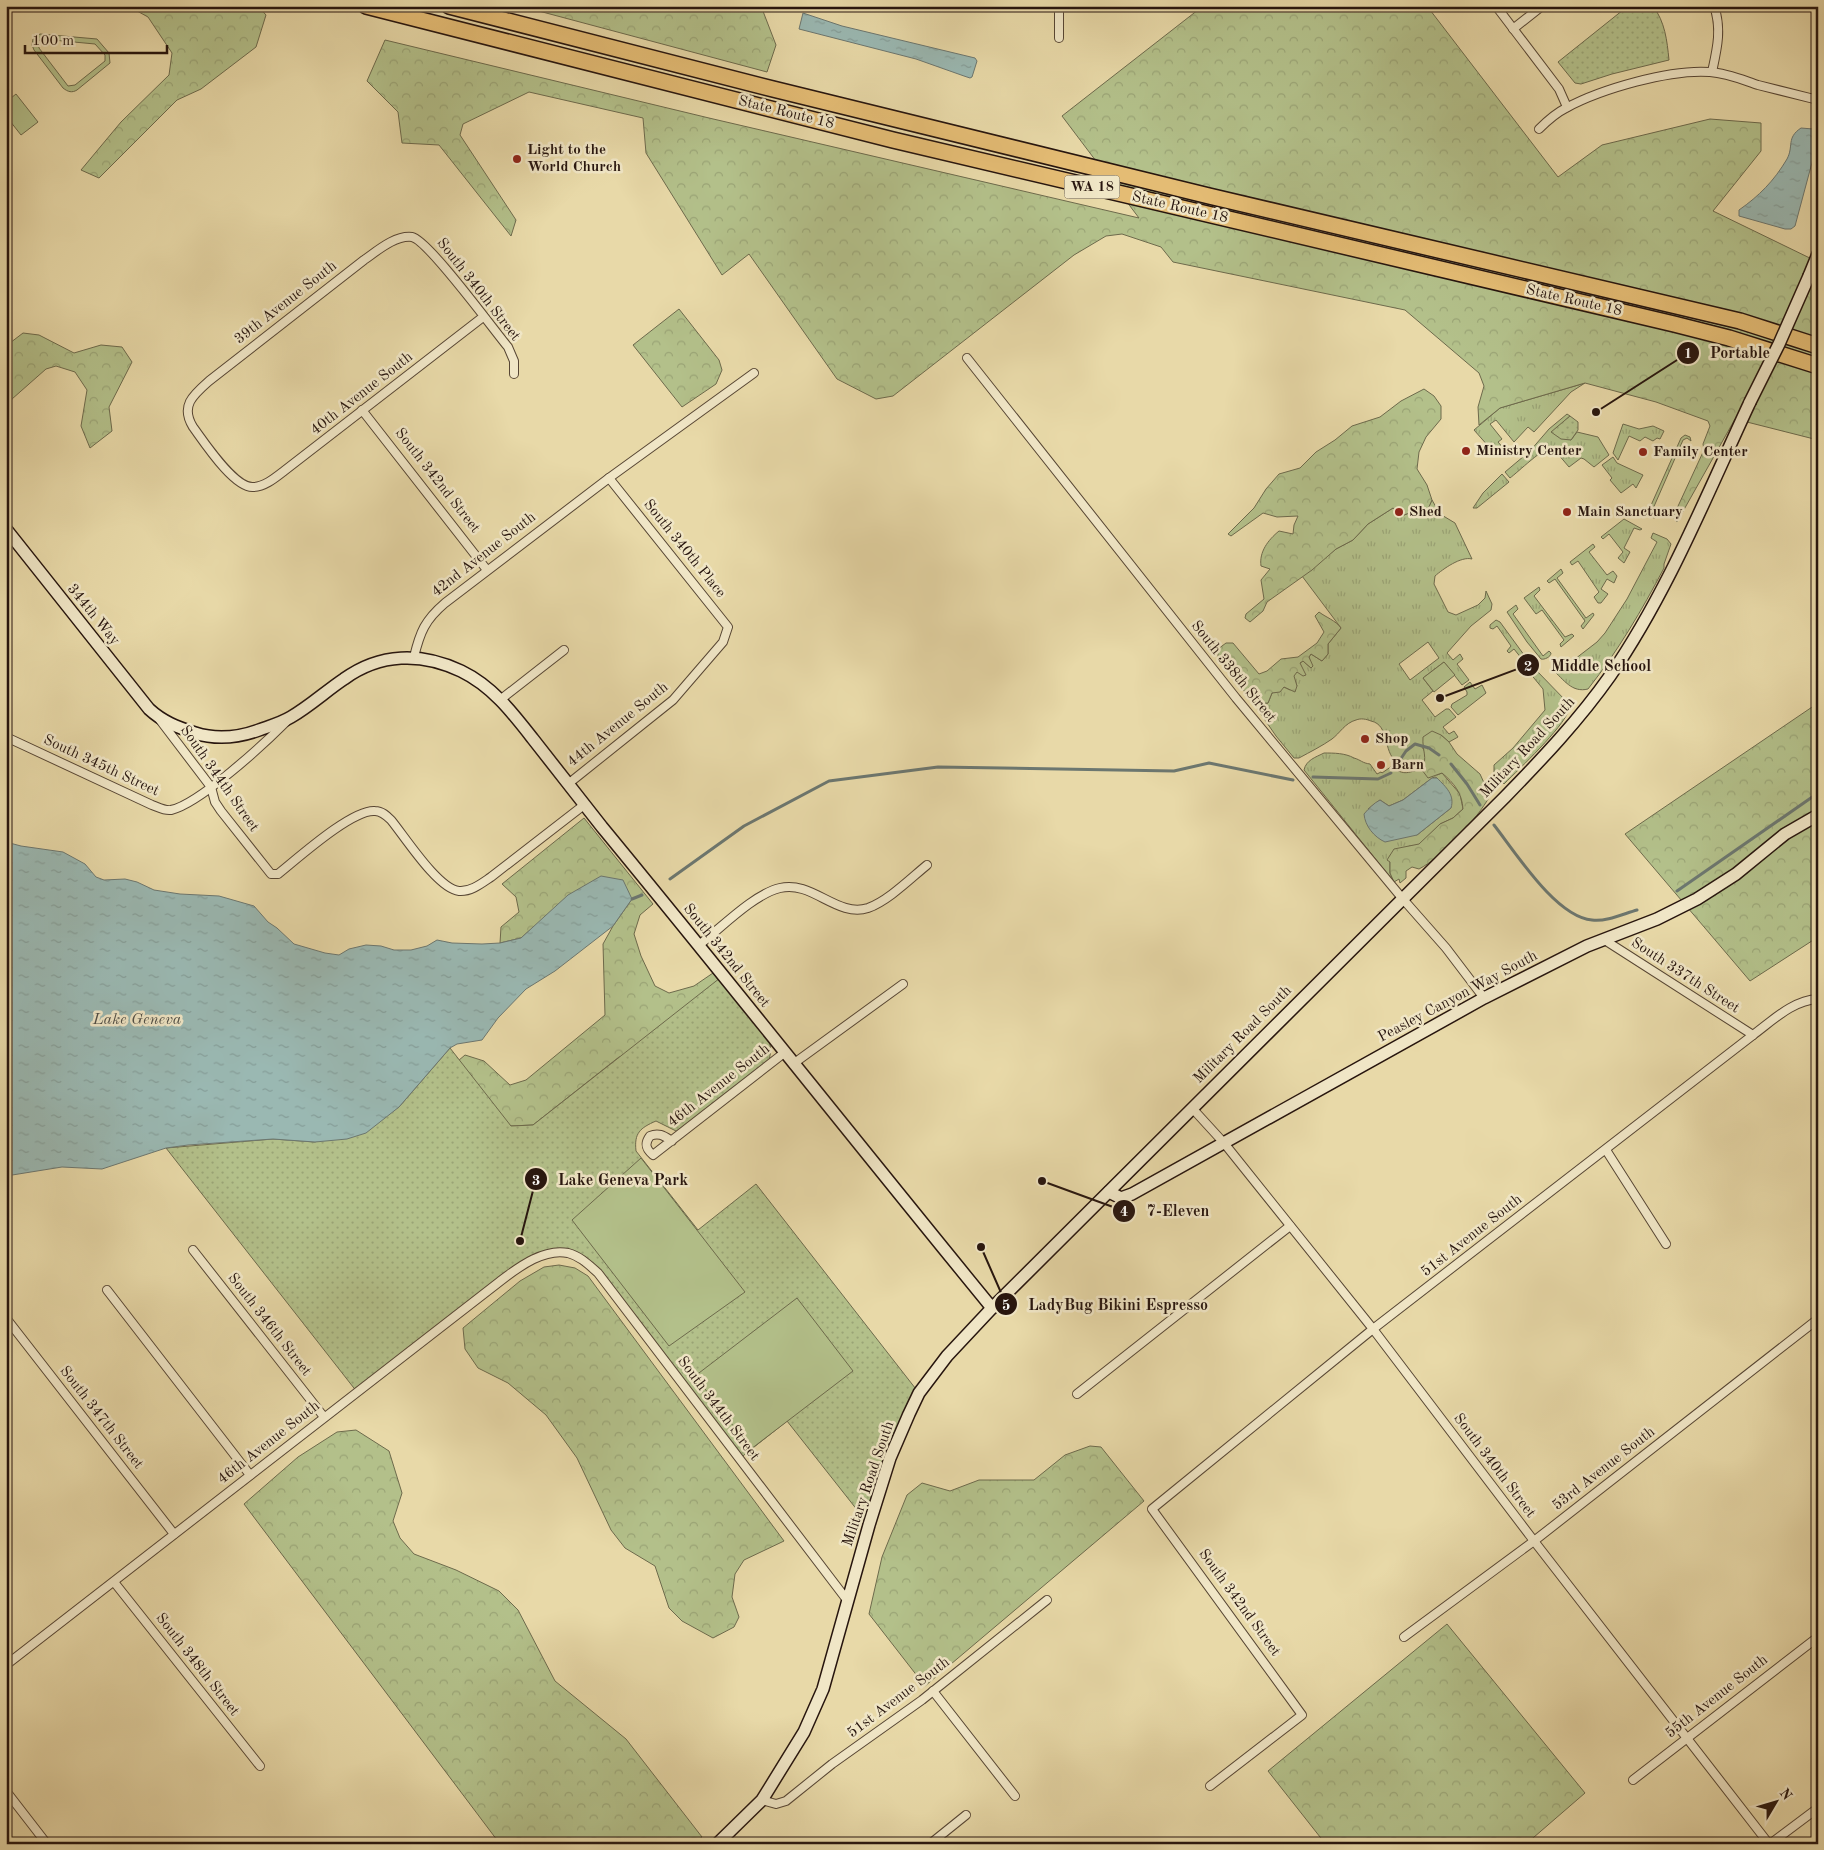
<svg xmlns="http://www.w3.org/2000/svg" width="1824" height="1850" viewBox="0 0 1824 1850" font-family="'Old Standard TT',serif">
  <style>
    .grass { fill: url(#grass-tufts); stroke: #6d6a4c; fill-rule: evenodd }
    .forest { fill: url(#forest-crowns); stroke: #6d6a4c }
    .park { fill: url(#park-dots); stroke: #6d6a4c }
    .garden { fill: #b3c08a; stroke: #6d6a4c; fill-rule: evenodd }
    .water { fill: url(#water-ripples); stroke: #6c7770 }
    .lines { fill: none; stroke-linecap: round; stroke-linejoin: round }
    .stream { stroke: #6c7770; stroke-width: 3 }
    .street-casing { stroke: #574634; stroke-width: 10 }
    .secondary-casing { stroke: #27150e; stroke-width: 14 }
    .highway-casing { stroke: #27150e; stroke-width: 18 }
    .street { stroke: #f0e6c6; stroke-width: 8 }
    .secondary { stroke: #f0e6c6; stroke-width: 11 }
    .highway { stroke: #e4bc74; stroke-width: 15 }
    .secondary-bridge-casing { stroke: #27150e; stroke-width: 14; stroke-linecap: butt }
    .secondary-bridge { stroke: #f0e6c6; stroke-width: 11 }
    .poi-dot { fill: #8f2418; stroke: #f0e6c6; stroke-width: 2 }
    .labels { text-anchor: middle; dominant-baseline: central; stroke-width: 5; stroke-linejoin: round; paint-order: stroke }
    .shield { fill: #f0e6c6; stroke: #635445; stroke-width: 1 }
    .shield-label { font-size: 14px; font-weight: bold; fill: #27150e }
    .street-label { font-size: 15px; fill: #27150e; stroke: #f0e6c6 }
    .poi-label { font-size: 15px; font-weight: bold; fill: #27150e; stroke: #f0e6c6; text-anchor: start }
    .water-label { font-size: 16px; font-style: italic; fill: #4f4e47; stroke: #f0e6c6 }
    .leader { fill: none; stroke: #27150e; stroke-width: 2 }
    .callout-dot { fill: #27150e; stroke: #f0e6c6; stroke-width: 2 }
    .mark-label { font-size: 15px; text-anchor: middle; font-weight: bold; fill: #fff }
    .callout-label { font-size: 16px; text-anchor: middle; font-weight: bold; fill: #27150e; stroke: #f0e6c6; stroke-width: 5; stroke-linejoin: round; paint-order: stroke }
  </style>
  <defs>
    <pattern id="grass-tufts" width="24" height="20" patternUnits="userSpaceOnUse" patternTransform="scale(1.25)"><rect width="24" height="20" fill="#b3c08a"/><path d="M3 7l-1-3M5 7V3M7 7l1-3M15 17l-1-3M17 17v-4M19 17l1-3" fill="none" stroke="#9aa476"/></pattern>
    <pattern id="forest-crowns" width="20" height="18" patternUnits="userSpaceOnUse" patternTransform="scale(1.25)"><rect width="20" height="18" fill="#b3c08a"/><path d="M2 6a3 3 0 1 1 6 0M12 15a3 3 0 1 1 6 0" fill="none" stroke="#9aa476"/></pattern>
    <pattern id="park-dots" width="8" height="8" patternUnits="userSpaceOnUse" patternTransform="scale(1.25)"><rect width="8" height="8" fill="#b3c08a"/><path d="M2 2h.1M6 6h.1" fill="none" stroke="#9aa476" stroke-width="1.8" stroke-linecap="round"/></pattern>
    <pattern id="water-ripples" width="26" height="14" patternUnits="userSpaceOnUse" patternTransform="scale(1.25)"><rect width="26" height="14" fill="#9ab8b2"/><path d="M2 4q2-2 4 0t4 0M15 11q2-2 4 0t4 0" fill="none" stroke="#859d98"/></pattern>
  </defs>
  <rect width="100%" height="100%" fill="#e8d9a8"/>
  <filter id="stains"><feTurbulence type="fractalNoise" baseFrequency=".004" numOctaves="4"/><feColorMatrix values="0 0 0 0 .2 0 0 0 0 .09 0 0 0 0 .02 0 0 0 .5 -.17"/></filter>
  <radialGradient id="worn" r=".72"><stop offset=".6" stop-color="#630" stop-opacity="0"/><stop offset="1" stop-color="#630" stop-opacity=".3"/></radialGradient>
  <g class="grass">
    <polygon points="1585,383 1571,392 1534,432 1528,427 1514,442 1496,420 1490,424 1502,439 1498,442 1505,450 1497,456 1474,430 1500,408"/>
    <path d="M1567,414l3,2 -18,16 19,8 6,-8 21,5 11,18 -15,12 -10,-8 -3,-1 -12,9 -17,-20c-8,0 -34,25 -42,31l-5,-6 25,-21 19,-22z"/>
    <polygon points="1623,424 1639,429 1653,426 1664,431 1660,439 1657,438 1653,441 1645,437 1640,441 1629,436 1618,460 1613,453"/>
    <polygon points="1685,435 1690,437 1691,441 1687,438 1683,440 1652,511 1656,517 1654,518 1648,515 1648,512 1681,438"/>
    <polygon points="1613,457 1617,463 1643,475 1636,488 1633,484 1621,493 1610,480 1612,478 1602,465"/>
    <polygon points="1502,474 1509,482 1477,508 1473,508 1483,493"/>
    <path d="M1432,500l8,14 15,9 17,36c-11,-3 -29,10 -37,17l-1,8 14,28 8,3 22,-10 7,-7 1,-7 6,13 -1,6 -20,16 -24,27 6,7 7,-6 3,5 -6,5 12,16 -7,5 -18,-23 -21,16 10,13 -11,9 13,17 11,-8h3l7,8 -13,10 6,7 5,-3 4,6 -9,5 -8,-7 -19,12 3,5 1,11c-11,1 -20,4 -30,-2 -13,-9 -6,-36 -25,-40 -5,-2 -10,-3 -15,-1 -11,3 -16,13 -24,19 -10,7 -22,13 -33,19h-5l-18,-22 -22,-32 14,-1 4,-10 12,-6 6,3 7,-4 -4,-10 7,-13 3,-2 8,7 -2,-11 2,-3 11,7 6,-7v-10l13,-16 -39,-52 34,-27 17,-9 15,-16 25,-16 11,7 13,-5 11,-2zM1428,642l11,16 -29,22 -11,-16z"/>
    <polygon points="1624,519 1642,529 1640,530 1634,528 1624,548 1630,552 1624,563 1618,558 1623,552 1609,534 1603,539 1601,537"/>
    <path d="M1653,533l14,6 4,5 -7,20v4c-22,42 -46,83 -76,121 -16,4 -24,-9 -35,-19l-1,-3 5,-2 5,4 35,-27 8,-9 22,-34 30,-57 -6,-4z"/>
    <polygon points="1593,544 1595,547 1589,552 1607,575 1613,571 1617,576 1614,583 1607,579 1601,589 1608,594 1601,603 1598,603 1594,597 1599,592 1578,561 1572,565 1570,562"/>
    <polygon points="1561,569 1563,573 1557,578 1586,618 1593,613 1594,615 1583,629 1581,626 1585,621 1555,579 1549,583 1547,581"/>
    <polygon points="1539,587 1540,590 1534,596 1565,637 1572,634 1574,636 1561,647 1560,644 1564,640 1542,610 1536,614 1524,598"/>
    <path d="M1516,605l2,4 -5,5 30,42 6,-5 2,2c0,4 -7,7 -10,6l-14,-17 -20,-30z"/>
    <polygon points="1496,620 1500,622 1527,659 1519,667 1517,664 1522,659 1514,649 1509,653 1507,651 1511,646 1497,626 1493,629 1490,628 1490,625"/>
    <path d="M1532,670h4l31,32 2,8c-7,19 -49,58 -65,74l-10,-12v-7l19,-17 32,-38 -2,-21 -14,-17z"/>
    <polygon points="1470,682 1475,689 1482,685 1486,693 1458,715 1451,707 1452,704 1467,695 1467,692 1464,687"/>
    <path d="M1324,753c10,0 21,0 30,5 7,2 8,5 16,6l7,10 4,-2 1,1 10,-7c11,11 18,6 31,2l-1,3 15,4 5,-2 18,21 3,15 -10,9 -13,6 -21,21 -10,1 -19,16v11l4,9 -90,-112c2,-10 12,-13 20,-17zM1435,777l2,1 14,30 -34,27 -49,-26 12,-9 9,6 14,-6 29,-22z"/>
  </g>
  <g class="forest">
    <polygon points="128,6 258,6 266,15 256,47 201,89 177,100 99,178 81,170 121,122 169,75 172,53 148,17"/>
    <polygon points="520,6 761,6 776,45 767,72"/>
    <polygon points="1203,6 1427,6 1558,177 1602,145 1710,119 1761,123 1761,151 1713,211 1818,262 1818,440 1735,419 1677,522 1673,517 1704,450 1703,444 1710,426 1708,421 1656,402 1585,383 1500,408 1479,425 1478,407 1484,386 1479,373 1405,310 1173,262 1161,247 1122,234 1106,236 1074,255 893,396 876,399 837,379 749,254 722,275 646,153 643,118 529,92 463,124 460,135 516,220 511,236 439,145 402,143 398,112 367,81 385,40 709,118 1139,218 1062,116"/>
    <polygon points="679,309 719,360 722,370 716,384 682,407 633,345"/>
    <polygon points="23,333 39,335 74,353 101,345 122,347 132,362 109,407 112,431 90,448 81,426 87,390 75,372 56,366 46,369 12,399 6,414 6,346"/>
    <path d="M1424,389l10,7 7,10v13l-15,18 -7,15 -2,17 10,16 5,15 -4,9 -11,1 -13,5 -11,-7 -25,16 -15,16 -17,9 -24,21 -45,32 -4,9 -13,11 -5,-4 1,-4 18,-15 -3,-19 9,-11 -9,-3c-2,-14 7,-26 18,-35l14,3 1,-9 4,-9 -21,1 -14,-4 -32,23 -3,-2 26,-26 12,-19 13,-15 21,-6 16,-16 19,-12 17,-14 28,-9 21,-16z"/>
    <path d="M1319,612c8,6 16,8 22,16l-13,16v10l-6,7 -11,-7 -2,3 4,9 -2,2 -8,-7 -3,2 6,12 -3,1 -6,-4 -3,4 3,10 -2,6 -11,-5 -4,5 -8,1 -4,10 -14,1 -36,-47v-8l8,-6h7l26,31 8,-3 14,-12 17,-2 19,-14 7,-11 -9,-16z"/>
    <polygon points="1818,703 1818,937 1750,981 1625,834"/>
    <path d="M1432,731l9,4 8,7 8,12 23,20 10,22c-14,24 -46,60 -71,73l-7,-2 -6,4v7l-6,5 -1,-4 -5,3 -4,-9v-11l-3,-2 7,-11 25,-5 21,-20 13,-6 10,-9c-1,-16 -9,-26 -21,-36l-14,5 -6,-8c6,-13 0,-19 1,-33z"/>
    <polygon points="584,818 653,904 640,915 634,934 641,956 655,986 669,993 694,986 713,973 765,1041 619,1057 533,1125 511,1126 445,1072 465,1055 484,1061 510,1085 526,1080 605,1015 603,944 613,926 632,899 530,930 521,938 500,943 501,927 519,912 516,897 502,884"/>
    <polygon points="559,1265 575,1268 588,1276 784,1541 744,1560 735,1574 732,1597 739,1617 734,1627 713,1638 682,1621 669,1608 655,1566 625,1548 611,1530 577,1458 546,1415 508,1383 478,1368 465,1349 463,1328 520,1281 544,1267"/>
    <polygon points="356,1430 389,1451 402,1493 393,1521 400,1538 414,1554 456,1570 499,1591 518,1610 555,1681 626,1739 702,1837 693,1844 500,1844 244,1504 298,1457 337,1432"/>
    <polygon points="1090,1446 1101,1447 1144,1501 925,1686 869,1614 882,1557 907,1495 922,1483 950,1491 979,1480 1034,1480 1065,1455"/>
    <polygon points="1447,1624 1585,1793 1526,1844 1323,1844 1324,1842 1268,1771"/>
  </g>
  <g class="park">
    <path d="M1628,6h25c12,16 14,34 16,54l-57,14 -31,10 -6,-1 -17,-21z"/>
    <polygon points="1570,416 1578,422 1578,430 1571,440 1561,439 1551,432"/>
    <path d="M720,978l49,62 2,10 -2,11 -91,71 -22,-11c-16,7 -22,12 -20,30l62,79 58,-46 163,209 -50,132 -82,-104 -48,38 -141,-186 -31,-20 -38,9 -172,130 -191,-244 107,-9 42,3 84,-35 51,-59 61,78 22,-1z"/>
  </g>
  <g class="garden">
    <path d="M40,34l57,5 12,14 1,10 -33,27c-5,3 -9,2 -14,-2l-29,-38 -2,-5 1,-6zM42,39l53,5 10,11v6l-30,24 -7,1 -29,-38 -1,-7z"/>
    <polygon points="16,94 38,122 21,135 6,116 6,102"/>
    <polygon points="1444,662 1455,675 1434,692 1423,678"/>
    <polygon points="641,1158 745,1292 669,1346 572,1220"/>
    <polygon points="797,1298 853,1371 751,1449 695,1376"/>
  </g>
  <g class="water">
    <polygon points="803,13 842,26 975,58 977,61 972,77 970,78 964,76 916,59 799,29"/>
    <path d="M1801,128l12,1 4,5v10l-22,82 -4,3h-6l-46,-13v-6c20,-14 35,-29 48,-51 7,-13 -1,-21 14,-31z"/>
    <path d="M1432,778h5c9,9 18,17 14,30l-34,27 -32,7c-11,-5 -20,-16 -21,-28 5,-6 10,-11 16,-14l9,6 14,-6z"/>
    <polygon points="6,842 21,846 63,852 85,864 96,877 104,880 125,879 137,882 154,890 180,894 219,896 254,906 268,922 277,928 294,944 325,953 339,955 349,949 366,945 381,946 394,950 411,950 427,946 437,940 452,943 482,944 500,943 521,938 568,895 601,876 623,880 632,899 613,926 555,971 526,989 498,1018 482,1040 457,1044 450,1048 399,1107 366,1133 347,1139 315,1142 273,1139 188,1145 166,1148 102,1169 62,1167 6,1176"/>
  </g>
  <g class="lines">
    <g class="stream">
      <polyline points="1398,763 1406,751 1415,744 1429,748 1439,755"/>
      <polyline points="1451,764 1467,784 1480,805"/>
      <polyline points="1313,777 1378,779 1391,773"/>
      <path d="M1494,825c22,28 62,92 98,95 14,2 31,-6 45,-10"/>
      <polyline points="670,879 744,826 829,781 938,767 1174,771 1209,763 1293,780"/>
      <polyline points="1677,891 1818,793"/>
      <polyline points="632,899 642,895"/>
    </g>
    <defs>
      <g id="street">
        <polyline points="1496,6 1559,89 1567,107"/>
        <polyline points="1513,29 1542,6"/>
        <polyline points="1059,38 1059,6"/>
        <path d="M1712,72c5,-23 10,-43 2,-66"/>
        <path d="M1539,129c8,-8 17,-16 27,-21 35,-19 104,-39 144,-36 17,1 33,8 48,13 20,5 40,10 60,15"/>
        <path d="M483,317l-199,154c-9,7 -20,16 -31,16 -19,1 -49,-45 -60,-60 -13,-21 0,-32 16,-46l155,-121c13,-9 31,-25 48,-23 16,3 81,92 96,110l6,14v13"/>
        <polyline points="967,358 1236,698 1402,898 1446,948 1484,998"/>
        <polyline points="362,410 487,570"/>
        <path d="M414,657c6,-25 11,-37 31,-54l164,-125 145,-105"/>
        <polyline points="500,700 564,650"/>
        <path d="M160,720l51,67 4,15 6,9 50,63h7c19,-15 74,-65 97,-63 7,0 12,5 16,9 14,17 47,69 68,71 12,1 23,-8 32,-14l93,-72"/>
        <path d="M6,737l146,68c6,2 12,6 19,5 28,-6 93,-66 115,-88"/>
        <polyline points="568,784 673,700 723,642 728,627 609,478"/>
        <polyline points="1603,939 1753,1035"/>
        <path d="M699,945c22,-17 55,-51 81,-57 32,-8 57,30 88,20 20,-7 43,-30 59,-43"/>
        <polyline points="793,1064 903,984"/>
        <polyline points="1192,1108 1224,1143 1373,1329 1534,1541 1769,1844"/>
        <path d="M672,1141c-8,-5 -13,-9 -22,-5 -6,8 -4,13 3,19l131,-102"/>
        <polyline points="1606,1150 1666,1244"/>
        <polyline points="193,1250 324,1417"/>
        <polyline points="107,1290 250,1475"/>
        <polyline points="6,1318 174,1534"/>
        <polyline points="1077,1394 1290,1226"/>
        <polyline points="114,1582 260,1766"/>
        <polyline points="1404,1637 1534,1541 1818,1319"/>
        <path d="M6,1665l497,-386c17,-13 42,-31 65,-26 12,3 21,12 30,20l249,327"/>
        <polyline points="933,1691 1015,1796"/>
        <polyline points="1633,1780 1818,1637"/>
        <path d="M1210,1786l92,-71 -150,-206 221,-180 380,-294c19,-14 40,-35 65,-36"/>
        <polyline points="6,1791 47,1844"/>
        <polyline points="762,1800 776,1804 786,1801 832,1764 922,1700 1047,1600"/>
        <polyline points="930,1844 966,1815"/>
        <polyline points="1770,1844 1818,1808"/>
      </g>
      <g id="secondary">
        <polyline points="1809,276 1818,254"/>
        <path d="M6,529l143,180c14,13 28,18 46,24 22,7 42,5 64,-3 11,-4 22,-7 32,-13 19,-11 35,-26 53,-38 36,-26 77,-27 117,-8 31,15 51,41 72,68 23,29 46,59 69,88 131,159 259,321 390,481"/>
        <polyline points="1109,1192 1121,1198 1132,1194 1484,998 1587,946 1657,919 1697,899 1736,874 1785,834 1818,815"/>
        <path d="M717,1844l45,-44 42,-68 19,-43 46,-164 21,-67 19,-44 10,-21 28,-37 45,-48 513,-511c37,-38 74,-77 105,-121 58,-84 97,-182 140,-274"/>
      </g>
      <g id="highway">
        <polyline points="366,6 893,140 1674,324 1729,338 1818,366"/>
        <polyline points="449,6 773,89 1209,196 1740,321 1818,346"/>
      </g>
    </defs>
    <use href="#street" class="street-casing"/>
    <use href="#secondary" class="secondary-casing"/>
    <use href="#highway" class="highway-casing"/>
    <use href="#street" class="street"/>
    <use href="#secondary" class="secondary"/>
    <use href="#highway" class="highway"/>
    <defs>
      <polyline id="secondary-bridge" points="1750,402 1779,344 1809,276"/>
    </defs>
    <use href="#secondary-bridge" class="secondary-bridge-casing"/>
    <use href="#secondary-bridge" class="secondary-bridge"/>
  </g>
  <g class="poi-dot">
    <circle cx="517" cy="159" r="5"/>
    <circle cx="1466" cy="451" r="5"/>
    <circle cx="1643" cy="452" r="5"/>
    <circle cx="1399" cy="512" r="5"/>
    <circle cx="1567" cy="512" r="5"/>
    <circle cx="1365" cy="739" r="5"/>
    <circle cx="1381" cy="765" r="5"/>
  </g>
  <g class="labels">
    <rect class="shield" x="1064.5" y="175.5" width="55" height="23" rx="4"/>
    <g class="shield-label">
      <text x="1092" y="187">WA 18</text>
    </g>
    <g class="street-label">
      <text transform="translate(786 113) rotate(14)">State Route 18</text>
      <text transform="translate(1180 208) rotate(13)">State Route 18</text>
      <text transform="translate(478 290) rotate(52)">South 340th Street</text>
      <text transform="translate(1574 301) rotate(13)">State Route 18</text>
      <text transform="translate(286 303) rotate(-38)">39th Avenue South</text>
      <text transform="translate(362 394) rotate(-38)">40th Avenue South</text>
      <text transform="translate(437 481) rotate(52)">South 342nd Street</text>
      <text transform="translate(684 549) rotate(51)">South 340th Place</text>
      <text transform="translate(484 555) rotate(-38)">42nd Avenue South</text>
      <text transform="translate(93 615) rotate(51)">344th Way</text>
      <text transform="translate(1233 672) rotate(51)">South 338th Street</text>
      <text transform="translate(618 725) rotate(-39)">44th Avenue South</text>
      <text transform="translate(1528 748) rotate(-47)">Military Road South</text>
      <text transform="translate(101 766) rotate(25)">South 345th Street</text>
      <text transform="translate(219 779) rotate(55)">South 344th Street</text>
      <text transform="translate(726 956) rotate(51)">South 342nd Street</text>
      <text transform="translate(1685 976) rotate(33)">South 337th Street</text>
      <text transform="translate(1458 997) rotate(-28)">Peasley Canyon Way South</text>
      <text transform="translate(1243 1035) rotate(-45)">Military Road South</text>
      <text transform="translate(719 1086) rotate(-38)">46th Avenue South</text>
      <text transform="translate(1472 1236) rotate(-38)">51st Avenue South</text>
      <text transform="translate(269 1325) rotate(52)">South 346th Street</text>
      <text transform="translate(718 1409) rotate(53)">South 344th Street</text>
      <text transform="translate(101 1418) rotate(52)">South 347th Street</text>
      <text transform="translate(269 1443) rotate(-38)">46th Avenue South</text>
      <text transform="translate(1494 1466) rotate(53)">South 340th Street</text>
      <text transform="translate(1604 1469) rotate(-38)">53rd Avenue South</text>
      <text transform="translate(869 1484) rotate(-71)">Military Road South</text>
      <text transform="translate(1239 1603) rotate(54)">South 342nd Street</text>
      <text transform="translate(197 1665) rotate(52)">South 348th Street</text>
      <text transform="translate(1717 1697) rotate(-38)">55th Avenue South</text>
      <text transform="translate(899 1698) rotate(-37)">51st Avenue South</text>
    </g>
    <g class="poi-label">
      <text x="527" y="150">Light to the<tspan x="527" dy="17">World Church</tspan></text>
      <text x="1476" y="451">Ministry Center</text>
      <text x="1653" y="452">Family Center</text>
      <text x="1409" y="512">Shed</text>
      <text x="1577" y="512">Main Sanctuary</text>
      <text x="1375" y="739">Shop</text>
      <text x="1391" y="765">Barn</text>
    </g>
    <g class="water-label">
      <text x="137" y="1020">Lake Geneva</text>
    </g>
  </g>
  <path class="leader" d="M1596 412L1688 353M1440 698L1528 665M520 1241L536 1179M1042 1181L1124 1211M981 1247L1006 1304"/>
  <g class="callout-dot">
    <circle cx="1596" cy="412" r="5"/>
    <circle cx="1440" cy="698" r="5"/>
    <circle cx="520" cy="1241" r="5"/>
    <circle cx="1042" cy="1181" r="5"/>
    <circle cx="981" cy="1247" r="5"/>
    <circle cx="1688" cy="353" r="12"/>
    <circle cx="1528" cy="665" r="12"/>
    <circle cx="536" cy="1179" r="12"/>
    <circle cx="1124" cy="1211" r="12"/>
    <circle cx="1006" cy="1304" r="12"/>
  </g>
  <g class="mark-label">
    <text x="1688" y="358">1</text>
    <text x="1528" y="671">2</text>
    <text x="536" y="1185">3</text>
    <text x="1124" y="1216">4</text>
    <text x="1006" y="1310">5</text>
  </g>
  <g class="callout-label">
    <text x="1740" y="358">Portable</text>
    <text x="1601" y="671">Middle School</text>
    <text x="623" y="1185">Lake Geneva Park</text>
    <text x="1178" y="1216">7-Eleven</text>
    <text x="1118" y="1310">LadyBug Bikini Espresso</text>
  </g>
  <rect width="1824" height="1850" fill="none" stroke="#e8d9a8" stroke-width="25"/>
  <rect x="8" y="8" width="1809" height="1835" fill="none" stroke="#27150e" stroke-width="2.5"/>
  <rect x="12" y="12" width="1799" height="1825" fill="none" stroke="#27150e"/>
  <g transform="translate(1776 1802) rotate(52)" stroke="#f0e6c6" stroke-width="4" paint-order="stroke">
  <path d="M0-4L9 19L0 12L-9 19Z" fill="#27150e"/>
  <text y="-8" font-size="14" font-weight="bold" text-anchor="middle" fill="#27150e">N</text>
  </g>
  <path d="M25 45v8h142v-8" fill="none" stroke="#27150e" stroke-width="2.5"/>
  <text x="32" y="45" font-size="15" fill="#27150e" stroke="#f0e6c6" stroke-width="4" paint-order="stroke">100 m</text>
  <rect width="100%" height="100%" filter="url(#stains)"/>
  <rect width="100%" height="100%" fill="url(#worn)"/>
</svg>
